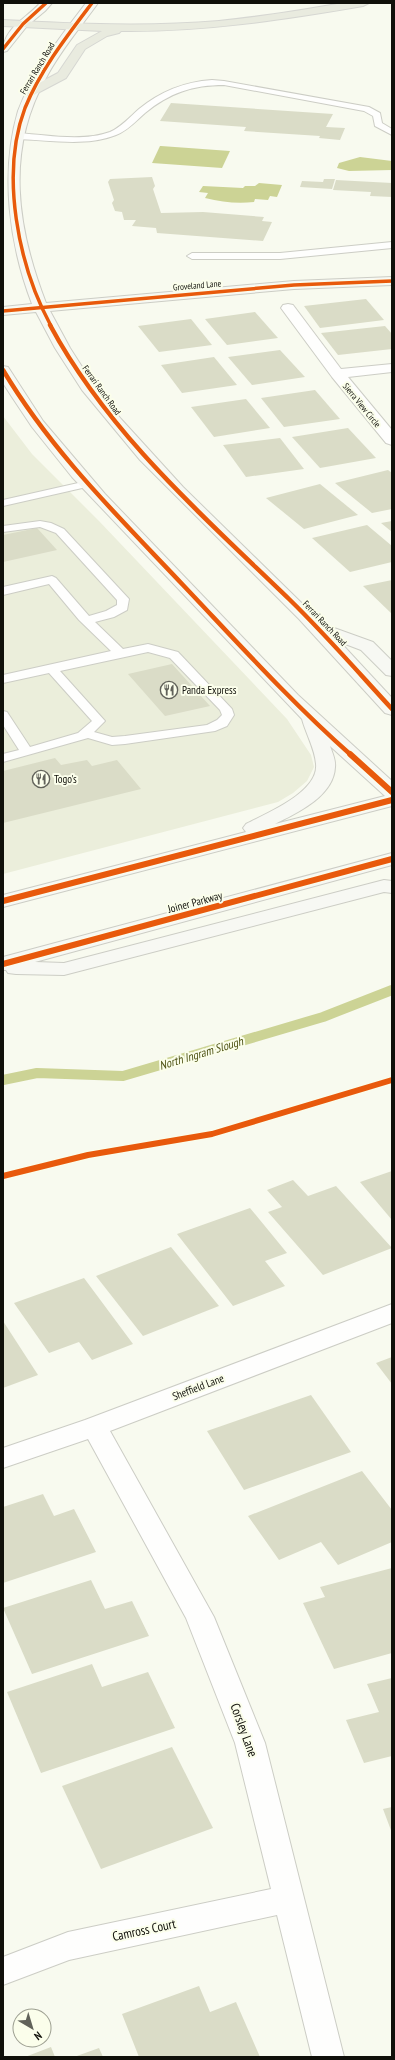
<svg xmlns="http://www.w3.org/2000/svg" width="395" height="2060" viewBox="0 0 395 2060" font-family="'PT Sans Narrow',sans-serif">
  <style>
    .built { fill: #ebeedb }
    .water { fill: #ccd395 }
    .lines { fill: none; stroke-linecap: round; stroke-linejoin: round }
    .stream { stroke: #ccd395; stroke-width: 10 }
    .building { fill: #dadcc7 }
    .lane-casing { stroke: #cccdc5; stroke-width: 2 }
    .street-casing { stroke: #cccdc5; stroke-width: 2 }
    .secondary-casing { stroke: #cccdc5; stroke-width: 2 }
    .highway-casing { stroke: #d6d7d2; stroke-width: 2 }
    .lane { fill: #fefefd; fill-rule: evenodd }
    .street { fill: #fefefd; fill-rule: evenodd }
    .secondary { fill: #f7f8f3; fill-rule: evenodd }
    .highway { fill: #e9ebdf; fill-rule: evenodd }
    .cycleway-far2-casing { stroke: #fbfeeb; stroke-width: 5 }
    .cycleway-far1-casing { stroke: #fbfeeb; stroke-width: 6 }
    .cycleway-casing { stroke: #fbfeeb; stroke-width: 8 }
    .cycleway-far2 { stroke: #e8590c; stroke-width: 3.5 }
    .cycleway-far1 { stroke: #e8590c; stroke-width: 4.5 }
    .cycleway { stroke: #e8590c; stroke-width: 6 }
    .labels { text-anchor: middle; dominant-baseline: central; stroke-width: 4; stroke-linejoin: round; paint-order: stroke }
    .far-street-label { font-size: 9px; fill: #10100a; stroke: #fbfeeb }
    .poi-label { font-size: 11px; fill: #10100a; stroke: #fbfeeb; text-anchor: start }
    .street-label { font-size: 11px; fill: #10100a; stroke: #fbfeeb }
    .water-label { font-size: 12px; font-style: italic; fill: #4d5214; stroke: #fbfeeb }
    .near-street-label { font-size: 13px; fill: #10100a; stroke: #fbfeeb }
  </style>
  <rect width="100%" height="100%" fill="#f8faef"/>
  <polygon class="built" points="3,416 32,454 99,521 287,719 311,755 314,767 307,781 293,793 278,802 3,874"/>
  <g class="water">
    <polygon points="160,146 161,146 230,151 222,168 152,163"/>
    <polygon points="360,157 392,161 392,170 349,171 337,168 339,163"/>
    <path d="M259,183l23,2 -5,12 -7,-1 -2,4 -13,-1 -1,3c-17,2 -32,0 -49,-4l3,-5 -9,-1 4,-6 40,2 2,-2h10z"/>
  </g>
  <g class="lines">
    <polyline class="stream" points="3,1080 37,1073 123,1076 323,1017 392,990"/>
  </g>
  <g class="building">
    <polygon points="171,103 333,114 326,127 345,128 340,140 319,138 320,136 244,131 246,127 160,121"/>
    <polygon points="152,177 155,186 153,189 161,213 203,212 264,217 262,221 272,222 263,241 157,233 156,228 132,226 136,220 124,220 122,212 115,211 112,203 114,200 108,182 110,179"/>
    <polygon points="324,179 335,179 332,189 300,187 302,181 323,182"/>
    <polygon points="336,180 392,183 392,197 370,196 371,192 333,190"/>
    <polygon points="366,299 384,320 320,328 304,306"/>
    <polygon points="255,312 278,338 227,345 205,319"/>
    <polygon points="191,319 212,345 159,352 138,326"/>
    <polygon points="385,326 392,334 392,349 338,355 321,333"/>
    <polygon points="280,350 305,377 252,385 228,357"/>
    <polygon points="214,357 237,385 182,393 161,365"/>
    <polygon points="315,390 340,419 284,427 261,398"/>
    <polygon points="246,399 270,428 214,437 191,407"/>
    <polygon points="348,428 376,458 320,468 292,437"/>
    <polygon points="280,438 304,469 246,477 223,445"/>
    <polygon points="388,470 392,473 392,509 372,513 335,483"/>
    <polygon points="320,484 358,515 304,529 266,498"/>
    <polygon points="392,521 392,532 381,523"/>
    <polygon points="367,525 392,546 392,562 350,572 312,538"/>
    <polygon points="37,528 57,550 3,562 3,535"/>
    <polygon points="392,580 392,614 363,586"/>
    <polygon points="172,664 210,706 165,716 128,674"/>
    <polygon points="55,758 61,765 87,760 92,766 117,760 141,789 3,823 3,771"/>
    <polygon points="392,1171 392,1220 360,1182"/>
    <polygon points="293,1180 308,1196 336,1186 392,1248 323,1275 268,1212 282,1207 267,1190"/>
    <polygon points="250,1208 287,1253 265,1261 285,1286 233,1306 177,1234"/>
    <polygon points="171,1247 219,1306 143,1336 96,1276"/>
    <polygon points="84,1278 133,1344 92,1360 79,1342 49,1353 14,1303"/>
    <polygon points="3,1321 38,1375 3,1388"/>
    <polygon points="392,1357 392,1384 376,1363"/>
    <polygon points="311,1395 351,1452 244,1490 207,1431"/>
    <polygon points="362,1471 392,1510 392,1542 338,1565 321,1542 279,1560 248,1516"/>
    <polygon points="43,1494 54,1516 74,1509 96,1552 3,1583 3,1507"/>
    <polygon points="392,1568 392,1653 334,1669 303,1603 325,1597 320,1587"/>
    <polygon points="91,1580 105,1609 132,1601 149,1636 32,1674 3,1608"/>
    <polygon points="92,1664 102,1687 148,1672 175,1728 41,1773 7,1692"/>
    <polygon points="392,1678 392,1756 364,1763 346,1720 379,1712 367,1684"/>
    <polygon points="172,1747 213,1828 101,1869 62,1786"/>
    <polygon points="392,1807 392,1833 383,1809"/>
    <polygon points="199,1986 210,2012 236,2002 260,2057 139,2057 122,2014"/>
    <polygon points="51,2047 55,2057 25,2057"/>
    <polygon points="99,2048 103,2057 74,2057"/>
  </g>
  <g class="lines">
    <defs>
      <g id="lane">
        <path d="M212,80l12,1 145,26 11,6 2,10 10,6v6l-17,-9 -2,-10 -9,-5 -140,-26c-31,0 -55,8 -79,28 -9,8 -18,18 -29,22 -30,12 -67,5 -98,4l-4,-3 4,-3c29,2 64,9 92,-1 11,-5 20,-15 29,-23 22,-18 45,-27 73,-29z"/>
        <polygon points="392,242 392,248 280,259 192,259 187,256 192,253 280,253"/>
        <polygon points="87,481 93,484 91,486 3,506 3,500"/>
        <path d="M40,521l11,2 13,6 65,70 -2,11 -13,7 -19,5 28,27 25,-5 30,8 54,57 2,6 -7,11 -12,5 -90,13 -13,1 -24,-7 -85,24v-8l16,-4 -16,-25v-14l4,1 23,35 48,-14 14,-12 -43,-48 -46,10v-8l108,-24 -32,-31 -30,-36 -46,11v-8l49,-11 4,2 33,38 17,-5 11,-6v-5l-61,-67 -16,-6 -37,5v-6zM148,652l22,6 50,52 2,5 -5,5 -10,5 -82,11 -13,1 -18,-5 11,-11 -45,-50z"/>
      </g>
      <g id="street">
        <polygon points="288,304 293,305 341,369 392,364 392,372 348,377 392,430 392,445 386,443 332,377 281,308 283,305"/>
        <polygon points="392,1304 392,1323 110,1431 214,1617 265,1743 344,2057 312,2057 277,1915 69,1960 3,1985 3,1957 68,1932 271,1889 235,1743 186,1618 88,1439 3,1468 3,1448 85,1420"/>
      </g>
      <g id="secondary">
        <path d="M40,3h12l-7,8 -18,15 -20,25 -4,1c0,-24 23,-33 37,-49z"/>
        <path d="M86,3h12c-18,25 -38,48 -52,75 -41,73 -29,150 0,225l248,-22 98,-4v8l-98,4 -244,22 20,37 23,36 28,35 62,68 140,137 50,18 19,19v15l-6,-1 -25,-25 -21,-8 52,56v17l-7,-2 -86,-94 -159,-159 -58,-70 -27,-42 -19,-36 -33,3v-8l29,-3c-23,-60 -32,-131 -14,-193 15,-40 43,-75 68,-108z"/>
        <path d="M3,366l5,1 35,54 62,73 193,201 94,86v25l-389,101v-12l243,-63 -3,-4 3,-4c21,-11 73,-32 70,-60 -1,-15 -10,-30 -14,-45l-230,-242 -40,-50 -20,-30 -9,-14zM330,746l55,50 -110,28c22,-11 59,-28 60,-57 1,-7 -3,-15 -5,-21z"/>
        <polygon points="392,853 392,865 35,962 64,963 384,880 392,881 392,893 384,892 64,975 16,974 8,973 6,970 3,970 3,957"/>
      </g>
      <path id="highway" d="M343,3h26l-6,3c-81,14 -160,26 -242,25l-2,2 -12,3 -22,13 -19,29 -36,19 -4,-1 -2,-3 2,-3 32,-17 19,-28 25,-14 -99,-5v-6c72,4 144,7 216,1 42,-4 83,-11 124,-18z"/>
    </defs>
    <use href="#lane" class="lane-casing"/>
    <use href="#street" class="street-casing"/>
    <use href="#secondary" class="secondary-casing"/>
    <use href="#highway" class="highway-casing"/>
    <use href="#lane" class="lane"/>
    <use href="#street" class="street"/>
    <use href="#secondary" class="secondary"/>
    <use href="#highway" class="highway"/>
    <defs>
      <g id="cycleway-far2">
        <polyline points="3,49 23,24 46,3"/>
        <polyline points="3,311 294,285 392,281"/>
        <path d="M51,326c-33,-61 -51,-152 -26,-218 16,-39 42,-72 67,-105"/>
      </g>
      <g id="cycleway-far1">
        <path d="M50,325c58,108 152,190 239,274 36,35 69,73 103,110"/>
        <path d="M3,370c49,82 115,146 180,215 55,58 108,117 168,170"/>
      </g>
      <g id="cycleway">
        <polyline points="350,754 392,792"/>
        <polyline points="3,901 392,800"/>
        <polyline points="3,964 392,859"/>
        <polyline points="3,1176 88,1155 212,1134 392,1080"/>
      </g>
    </defs>
    <use href="#cycleway-far2" class="cycleway-far2-casing"/>
    <use href="#cycleway-far1" class="cycleway-far1-casing"/>
    <use href="#cycleway" class="cycleway-casing"/>
    <use href="#cycleway-far2" class="cycleway-far2"/>
    <use href="#cycleway-far1" class="cycleway-far1"/>
    <use href="#cycleway" class="cycleway"/>
  </g>
  <defs>
    <symbol id="restaurant-ring" viewBox="-11 -11 22 22"><circle r="9.5" fill="#fbfeeb" stroke="#61625a" stroke-width="1.5"/><path d="M-5-6h1v4h1v-4h1v4h1v-4h1v5L-1.5 .5V6h-2V.5L-5-1ZM5-6V6H3V1.5H1.5Q1.5-4 5-6Z" fill="#61625a"/></symbol>
  </defs>
  <g fill-rule="evenodd">
    <use href="#restaurant-ring" x="159" y="680" width="20" height="20"/>
    <use href="#restaurant-ring" x="31" y="769" width="20" height="20"/>
  </g>
  <g class="labels">
    <g class="far-street-label">
      <text transform="translate(37 68) rotate(-59)">Ferrari Ranch Road</text>
      <text transform="translate(197 285) rotate(-5)">Groveland Lane</text>
      <text transform="translate(102 390) rotate(54)">Ferrari Ranch Road</text>
      <text transform="translate(362 405) rotate(51)">Sierra View Circle</text>
      <text transform="translate(325 623) rotate(46)">Ferrari Ranch Road</text>
    </g>
    <g class="poi-label">
      <text x="182" y="690">Panda Express</text>
      <text x="54" y="779">Togo's</text>
    </g>
    <g class="street-label">
      <text transform="translate(195 902) rotate(-15)">Joiner Parkway</text>
      <text transform="translate(198 1387) rotate(-21)">Sheffield Lane</text>
    </g>
    <g class="water-label">
      <text transform="translate(201 1053) rotate(-17)">North Ingram Slough</text>
    </g>
    <g class="near-street-label">
      <text transform="translate(244 1730) rotate(70)">Corsley Lane</text>
      <text transform="translate(144 1930) rotate(-12)">Camross Court</text>
    </g>
  </g>
  <rect width="395" height="2060" fill="none" stroke="#10100a" stroke-width="8"/>
  <g transform="translate(32 2028) rotate(142)"><circle r="19" fill="#fbfeeb" stroke="#9d9f91"/>
  <path d="M0-3L7 15L0 10L-7 15Z" fill="#61625a"/>
  <text y="-6" font-size="11" font-weight="bold" text-anchor="middle" fill="#10100a">N</text>
  </g>
</svg>
